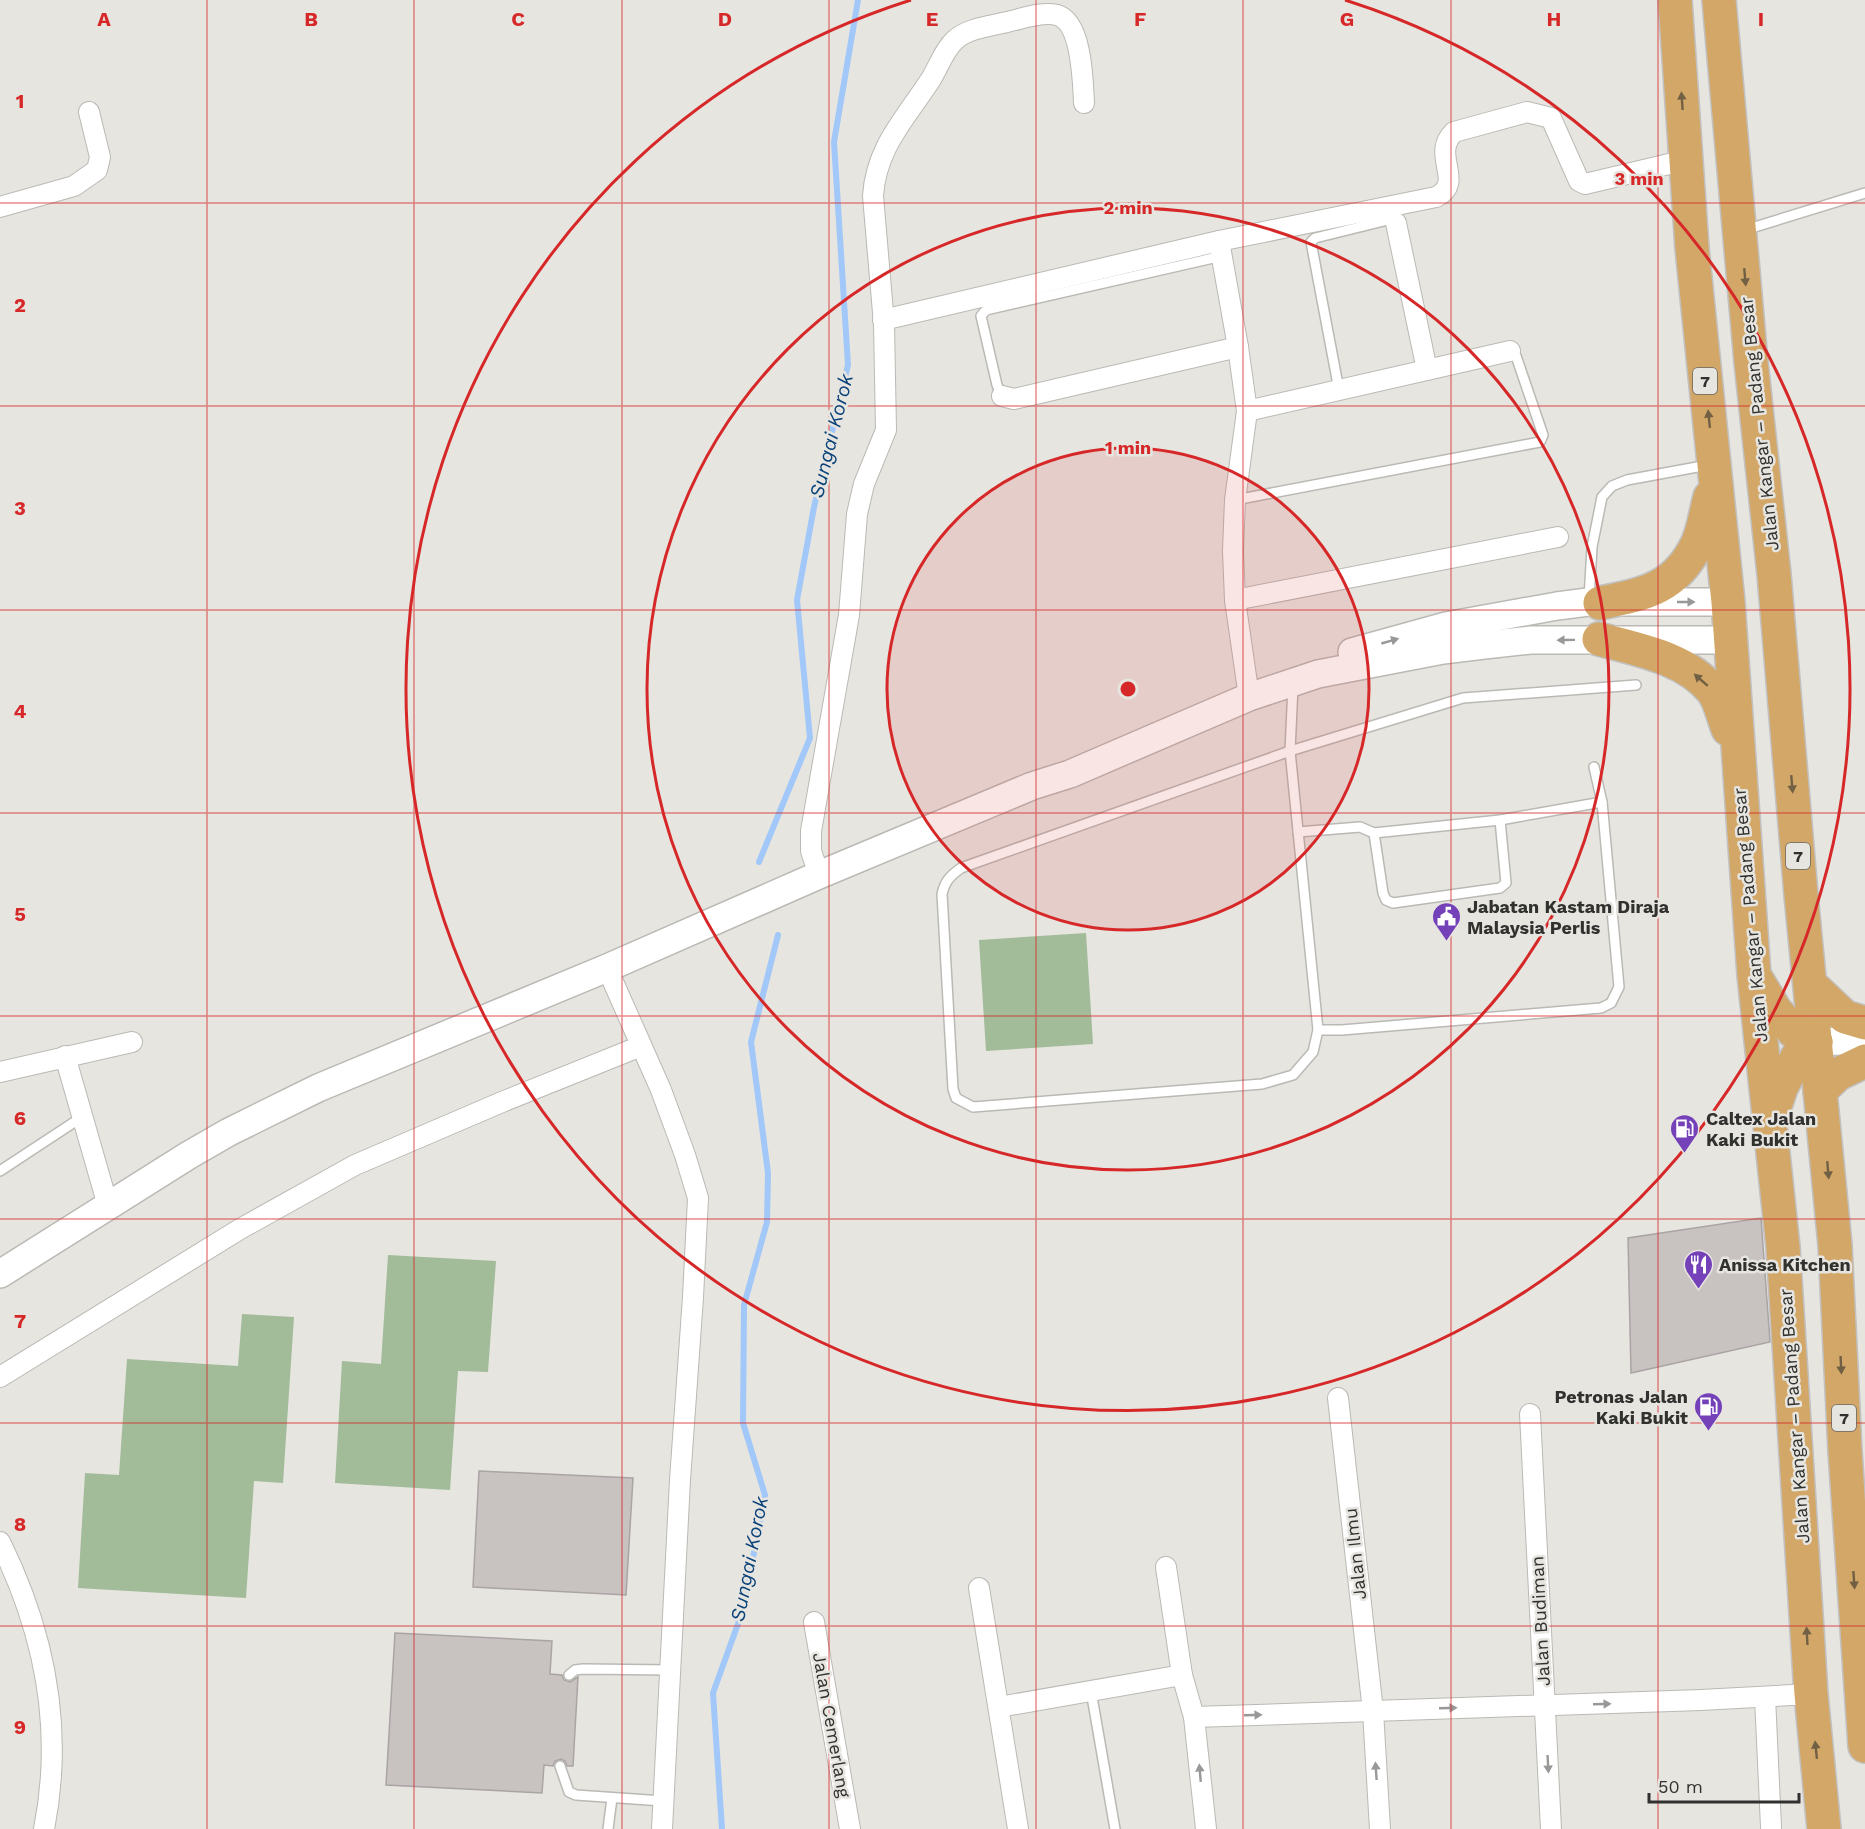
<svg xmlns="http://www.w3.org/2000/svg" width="1865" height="1829" viewBox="0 0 1865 1829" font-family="'Work Sans',sans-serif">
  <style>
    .green { fill: #a2bc9a }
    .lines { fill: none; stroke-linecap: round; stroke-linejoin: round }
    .stream { stroke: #a1c8f8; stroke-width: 6 }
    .building { fill: #c8c2c1; stroke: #aaa4a4; stroke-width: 1.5 }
    .lane-casing { stroke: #bbb9b4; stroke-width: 12 }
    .street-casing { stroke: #bbb9b4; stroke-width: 22 }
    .secondary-casing { stroke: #bbb9b4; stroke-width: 30 }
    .highway-casing { stroke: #c1c1c1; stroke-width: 36 }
    .lane { stroke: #fff; stroke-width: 9 }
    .street { stroke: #fff; stroke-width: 20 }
    .secondary { stroke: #fff; stroke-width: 27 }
    .highway { stroke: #d3a767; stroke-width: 33 }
    .oneway { fill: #726045 }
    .oneway2 { fill: #989897 }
    .grid { fill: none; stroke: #d62828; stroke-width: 1.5; stroke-opacity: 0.55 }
    .ring { fill: none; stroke: #d62828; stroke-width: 3 }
    .labels { text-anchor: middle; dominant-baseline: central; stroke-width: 5; stroke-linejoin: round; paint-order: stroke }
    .shield { fill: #e7e5e0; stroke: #686764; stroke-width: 1.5 }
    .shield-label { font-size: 16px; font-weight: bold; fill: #31312f }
    .street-label { font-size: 18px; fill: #31312f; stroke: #e7e5e0 }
    .poi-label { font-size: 18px; font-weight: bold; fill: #31312f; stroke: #e7e5e0; text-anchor: start }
    .water-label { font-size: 20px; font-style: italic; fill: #0a427a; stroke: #e7e5e0 }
    .grid-label { font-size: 20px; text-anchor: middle; font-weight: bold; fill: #d62828; stroke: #e7e5e0; stroke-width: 5; stroke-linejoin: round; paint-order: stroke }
    .centre { fill: #d62828; stroke: #e7e5e0; stroke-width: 3 }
    .ring-label { font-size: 18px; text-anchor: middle; font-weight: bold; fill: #d62828; stroke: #e7e5e0; stroke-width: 5; stroke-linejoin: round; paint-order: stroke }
  </style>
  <rect width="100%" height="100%" fill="#e7e5e0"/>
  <g class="green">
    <polygon points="1086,933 1093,1044 986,1051 979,940"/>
    <polygon points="388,1255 496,1261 488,1372 458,1371 450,1490 335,1483 342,1361 381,1364"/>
    <polygon points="242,1314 294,1317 283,1483 254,1481 246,1598 78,1588 85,1473 119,1475 127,1359 238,1366"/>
  </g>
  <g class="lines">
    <g class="stream">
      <polyline points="759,862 810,738 797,600 814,507 848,365 834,142 858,0"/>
      <polyline points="722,1829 713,1693 743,1610 765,1495 743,1423 744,1305 767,1222 768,1173 751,1042 778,935"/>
    </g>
  </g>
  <g class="building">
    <polygon points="1761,1218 1770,1342 1631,1373 1628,1238"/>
    <polygon points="479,1471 633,1478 626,1595 473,1587"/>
    <polygon points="395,1633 552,1641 550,1674 562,1675 564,1680 570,1682 578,1677 573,1766 567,1766 565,1761 561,1759 555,1761 553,1766 544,1765 542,1793 386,1785"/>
  </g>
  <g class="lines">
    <defs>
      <g id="lane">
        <polyline points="1745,230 1865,193"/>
        <polyline points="1339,390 1311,242 1315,238 1388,220 1396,223"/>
        <polyline points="1002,396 997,385 981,316 986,310 1222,256"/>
        <polyline points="1235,500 1540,442 1543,435 1516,356 1510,351"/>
        <polyline points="1589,599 1592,547 1602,497 1612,486 1627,480 1708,465"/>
        <polyline points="1293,686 1290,751 1318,1030 1342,1030 1601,1008 1611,1003 1619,987 1602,802 1594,767"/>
        <polyline points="1298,832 1360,827 1374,833 1500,820 1602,802"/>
        <polyline points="1374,833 1383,893 1386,900 1393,903 1500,888 1506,883 1500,820"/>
        <path d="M1318,1030l-5,22 -20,23 -31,9 -289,23 -17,-9 -3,-9 -11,-195c3,-13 8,-18 19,-26l329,-117 173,-53 173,-13"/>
        <polyline points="0,1171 82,1117"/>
        <polyline points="569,1675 575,1670 583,1669 671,1670"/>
        <polyline points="1091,1691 1115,1829"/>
        <polyline points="560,1766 569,1792 576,1795 663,1801"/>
        <polyline points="608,1829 612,1798"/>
      </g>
      <g id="street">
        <polyline points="0,207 74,186 97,170 100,157 89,112"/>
        <polyline points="1396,223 1427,370"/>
        <polyline points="1219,241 1238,347 1247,411 1235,500 1233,551 1235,600 1249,697"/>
        <path d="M883,320l336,-79 217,-44c30,-15 -6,-42 18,-65l73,-20 24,6 28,63 6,3 101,-24"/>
        <polyline points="1002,396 1014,399 1238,347"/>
        <polyline points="1247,411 1510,351"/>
        <polyline points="1235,600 1558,537"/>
        <path d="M819,875l-8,-24v-20l38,-216 8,-101 7,-30 22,-54 -2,-106 -11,-128c3,-49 33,-78 58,-117 8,-13 13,-29 24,-39 13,-12 36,-14 52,-18 14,-3 35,-11 50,-7 25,7 26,67 27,88"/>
        <polyline points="607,968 661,1090 685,1155 698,1198 693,1297 680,1480 662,1829"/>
        <polyline points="65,1056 108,1206"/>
        <polyline points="0,1072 132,1042"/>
        <polyline points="0,1377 240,1229 355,1165 502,1102 641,1046"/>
        <polyline points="1338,1398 1373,1711 1380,1829"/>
        <polyline points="1530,1414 1551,1829"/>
        <path d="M0,1542c45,91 64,186 44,287"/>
        <polyline points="1166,1567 1182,1675 1194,1717 1206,1829"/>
        <polyline points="979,1588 1018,1829"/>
        <polyline points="814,1622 850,1829"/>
        <polyline points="1765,1697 1771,1827"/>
        <polyline points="999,1707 1182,1675"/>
        <polyline points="1194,1717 1701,1700 1811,1694"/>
      </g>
      <g id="secondary">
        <polyline points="1352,652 1446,626 1557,606 1588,602 1728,602"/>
        <polyline points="1816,1042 1865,1040"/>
        <polyline points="0,1274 189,1155 229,1132 318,1088 607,968 819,875 1032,786 1070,774 1249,697 1318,674 1443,650 1484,645 1531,640 1729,640"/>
      </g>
      <g id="highway">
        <polyline points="1675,0 1692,248 1728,602 1754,975 1783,1247 1811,1694 1824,1829"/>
        <polyline points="1719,0 1751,362 1774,574 1801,895 1835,1245 1845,1451 1865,1746"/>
        <path d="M1600,603c46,-9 77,-15 98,-61 6,-14 8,-31 12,-45"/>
        <path d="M1599,639c39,11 85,18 113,51 8,10 11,27 16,39"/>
        <polyline points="1757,980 1775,1010 1794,1032 1816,1042"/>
        <polyline points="1811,985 1845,1017 1865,1023"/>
        <polyline points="1820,1091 1838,1074 1865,1061"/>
        <polyline points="1771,1118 1781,1088 1797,1057 1816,1042"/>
      </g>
    </defs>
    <use href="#lane" class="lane-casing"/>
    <use href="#street" class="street-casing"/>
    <use href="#secondary" class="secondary-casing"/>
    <use href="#highway" class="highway-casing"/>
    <use href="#lane" class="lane"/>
    <use href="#street" class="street"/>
    <use href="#secondary" class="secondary"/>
    <use href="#highway" class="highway"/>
  </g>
  <defs><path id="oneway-solid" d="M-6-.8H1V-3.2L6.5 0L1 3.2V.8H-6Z" transform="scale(1.5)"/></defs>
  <g class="oneway">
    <use href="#oneway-solid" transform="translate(1682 101) rotate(-94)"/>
    <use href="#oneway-solid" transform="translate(1745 277) rotate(85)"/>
    <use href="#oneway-solid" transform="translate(1709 419) rotate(-96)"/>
    <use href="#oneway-solid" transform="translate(1701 680) rotate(-139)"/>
    <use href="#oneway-solid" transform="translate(1792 784) rotate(85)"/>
    <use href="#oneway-solid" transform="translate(1828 1170) rotate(85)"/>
    <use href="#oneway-solid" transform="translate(1841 1365) rotate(87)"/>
    <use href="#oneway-solid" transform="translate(1854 1580) rotate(86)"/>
    <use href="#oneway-solid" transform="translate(1807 1636) rotate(-93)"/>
    <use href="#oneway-solid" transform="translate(1816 1750) rotate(-96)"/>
  </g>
  <g class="oneway2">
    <use href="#oneway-solid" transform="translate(1686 602)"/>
    <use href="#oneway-solid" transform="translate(1566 640) rotate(179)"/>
    <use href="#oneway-solid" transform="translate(1390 641) rotate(-16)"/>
    <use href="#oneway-solid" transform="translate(1602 1704) rotate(-2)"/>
    <use href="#oneway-solid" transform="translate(1448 1708) rotate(-2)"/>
    <use href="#oneway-solid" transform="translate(1253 1715) rotate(-2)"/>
    <use href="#oneway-solid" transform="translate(1548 1764) rotate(87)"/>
    <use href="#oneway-solid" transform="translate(1376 1771) rotate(-94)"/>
    <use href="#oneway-solid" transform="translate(1200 1773) rotate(-95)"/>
  </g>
  <path class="grid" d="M207,0v1829M414,0v1829M622,0v1829M829,0v1829M1036,0v1829M1243,0v1829M1451,0v1829M1658,0v1829M0,203h1865M0,406h1865M0,610h1865M0,813h1865M0,1016h1865M0,1219h1865M0,1423h1865M0,1626h1865"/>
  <circle cx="1128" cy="689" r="241" fill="#d62828" fill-opacity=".12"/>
  <g class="ring">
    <circle cx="1128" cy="689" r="241"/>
    <circle cx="1128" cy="689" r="481"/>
    <path d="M1345 0A722 722 0 1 1 911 0"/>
  </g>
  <defs>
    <symbol id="civic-pin" viewBox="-11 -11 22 30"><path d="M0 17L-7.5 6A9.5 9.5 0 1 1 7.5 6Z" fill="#7441b9" stroke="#e7e5e0"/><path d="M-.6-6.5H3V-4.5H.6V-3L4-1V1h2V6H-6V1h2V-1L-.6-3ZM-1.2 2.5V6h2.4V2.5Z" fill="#fff"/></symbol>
    <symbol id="fuel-pin" viewBox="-11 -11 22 30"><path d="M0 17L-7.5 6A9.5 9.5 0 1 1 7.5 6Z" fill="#7441b9" stroke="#e7e5e0"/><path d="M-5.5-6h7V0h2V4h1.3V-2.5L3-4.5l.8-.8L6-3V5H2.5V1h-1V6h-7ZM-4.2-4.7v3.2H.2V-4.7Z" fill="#fff"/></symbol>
    <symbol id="restaurant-pin" viewBox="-11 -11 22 30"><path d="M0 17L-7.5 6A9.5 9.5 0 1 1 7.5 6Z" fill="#7441b9" stroke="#e7e5e0"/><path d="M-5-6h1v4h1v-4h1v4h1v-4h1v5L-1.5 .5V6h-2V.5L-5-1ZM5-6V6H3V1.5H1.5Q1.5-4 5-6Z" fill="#fff"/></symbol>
  </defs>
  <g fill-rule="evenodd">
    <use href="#civic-pin" x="1430" y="900" width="33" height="45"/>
    <use href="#fuel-pin" x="1668" y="1112" width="33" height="45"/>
    <use href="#restaurant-pin" x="1682" y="1248" width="33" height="45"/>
    <use href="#fuel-pin" x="1692" y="1390" width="33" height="45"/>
  </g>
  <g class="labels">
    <g class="shield">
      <rect x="1693" y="368" width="24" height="26" rx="4.5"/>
      <rect x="1786" y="843" width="24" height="26" rx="4.5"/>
      <rect x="1832" y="1405" width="24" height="26" rx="4.5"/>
    </g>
    <g class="shield-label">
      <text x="1705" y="381">7</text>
      <text x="1798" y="856">7</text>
      <text x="1844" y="1418">7</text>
    </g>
    <g class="street-label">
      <text transform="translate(1759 424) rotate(-96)">Jalan Kangar – Padang Besar</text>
      <text transform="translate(1750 915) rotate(-95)">Jalan Kangar – Padang Besar</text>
      <text transform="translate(1794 1416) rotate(-94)">Jalan Kangar – Padang Besar</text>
      <text transform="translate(1355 1554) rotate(-96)">Jalan Ilmu</text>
      <text transform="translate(1540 1621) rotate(-93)">Jalan Budiman</text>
      <text transform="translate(832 1725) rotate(80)">Jalan Cemerlang</text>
    </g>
    <g class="poi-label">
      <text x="1467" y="906">Jabatan Kastam Diraja<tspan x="1467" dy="21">Malaysia Perlis</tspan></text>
      <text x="1706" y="1118">Caltex Jalan<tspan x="1706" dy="21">Kaki Bukit</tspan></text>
      <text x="1719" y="1264">Anissa Kitchen</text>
      <text x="1688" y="1396" text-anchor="end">Petronas Jalan<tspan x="1688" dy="21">Kaki Bukit</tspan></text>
    </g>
    <g class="water-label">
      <text transform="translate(831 436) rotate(-76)">Sungai Korok</text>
      <text transform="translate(749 1559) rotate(-79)">Sungai Korok</text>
    </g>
  </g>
  <g class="grid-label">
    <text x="104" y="26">A</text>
    <text x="311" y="26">B</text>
    <text x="518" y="26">C</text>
    <text x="725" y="26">D</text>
    <text x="932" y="26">E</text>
    <text x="1140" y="26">F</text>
    <text x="1347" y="26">G</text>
    <text x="1554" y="26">H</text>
    <text x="1761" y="26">I</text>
    <text x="20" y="108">1</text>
    <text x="20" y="312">2</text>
    <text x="20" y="515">3</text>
    <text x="20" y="718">4</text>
    <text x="20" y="921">5</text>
    <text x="20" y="1125">6</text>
    <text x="20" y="1328">7</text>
    <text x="20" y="1531">8</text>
    <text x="20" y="1734">9</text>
  </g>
  <circle cx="1128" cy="689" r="9" class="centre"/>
  <g class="ring-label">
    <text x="1639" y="185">3 min</text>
    <text x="1128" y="214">2 min</text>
    <text x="1128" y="454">1 min</text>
  </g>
  <path d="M1649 1793v9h150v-9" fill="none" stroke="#31312f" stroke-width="3"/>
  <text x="1658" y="1793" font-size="18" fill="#31312f" stroke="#e7e5e0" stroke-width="4.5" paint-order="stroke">50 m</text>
</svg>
